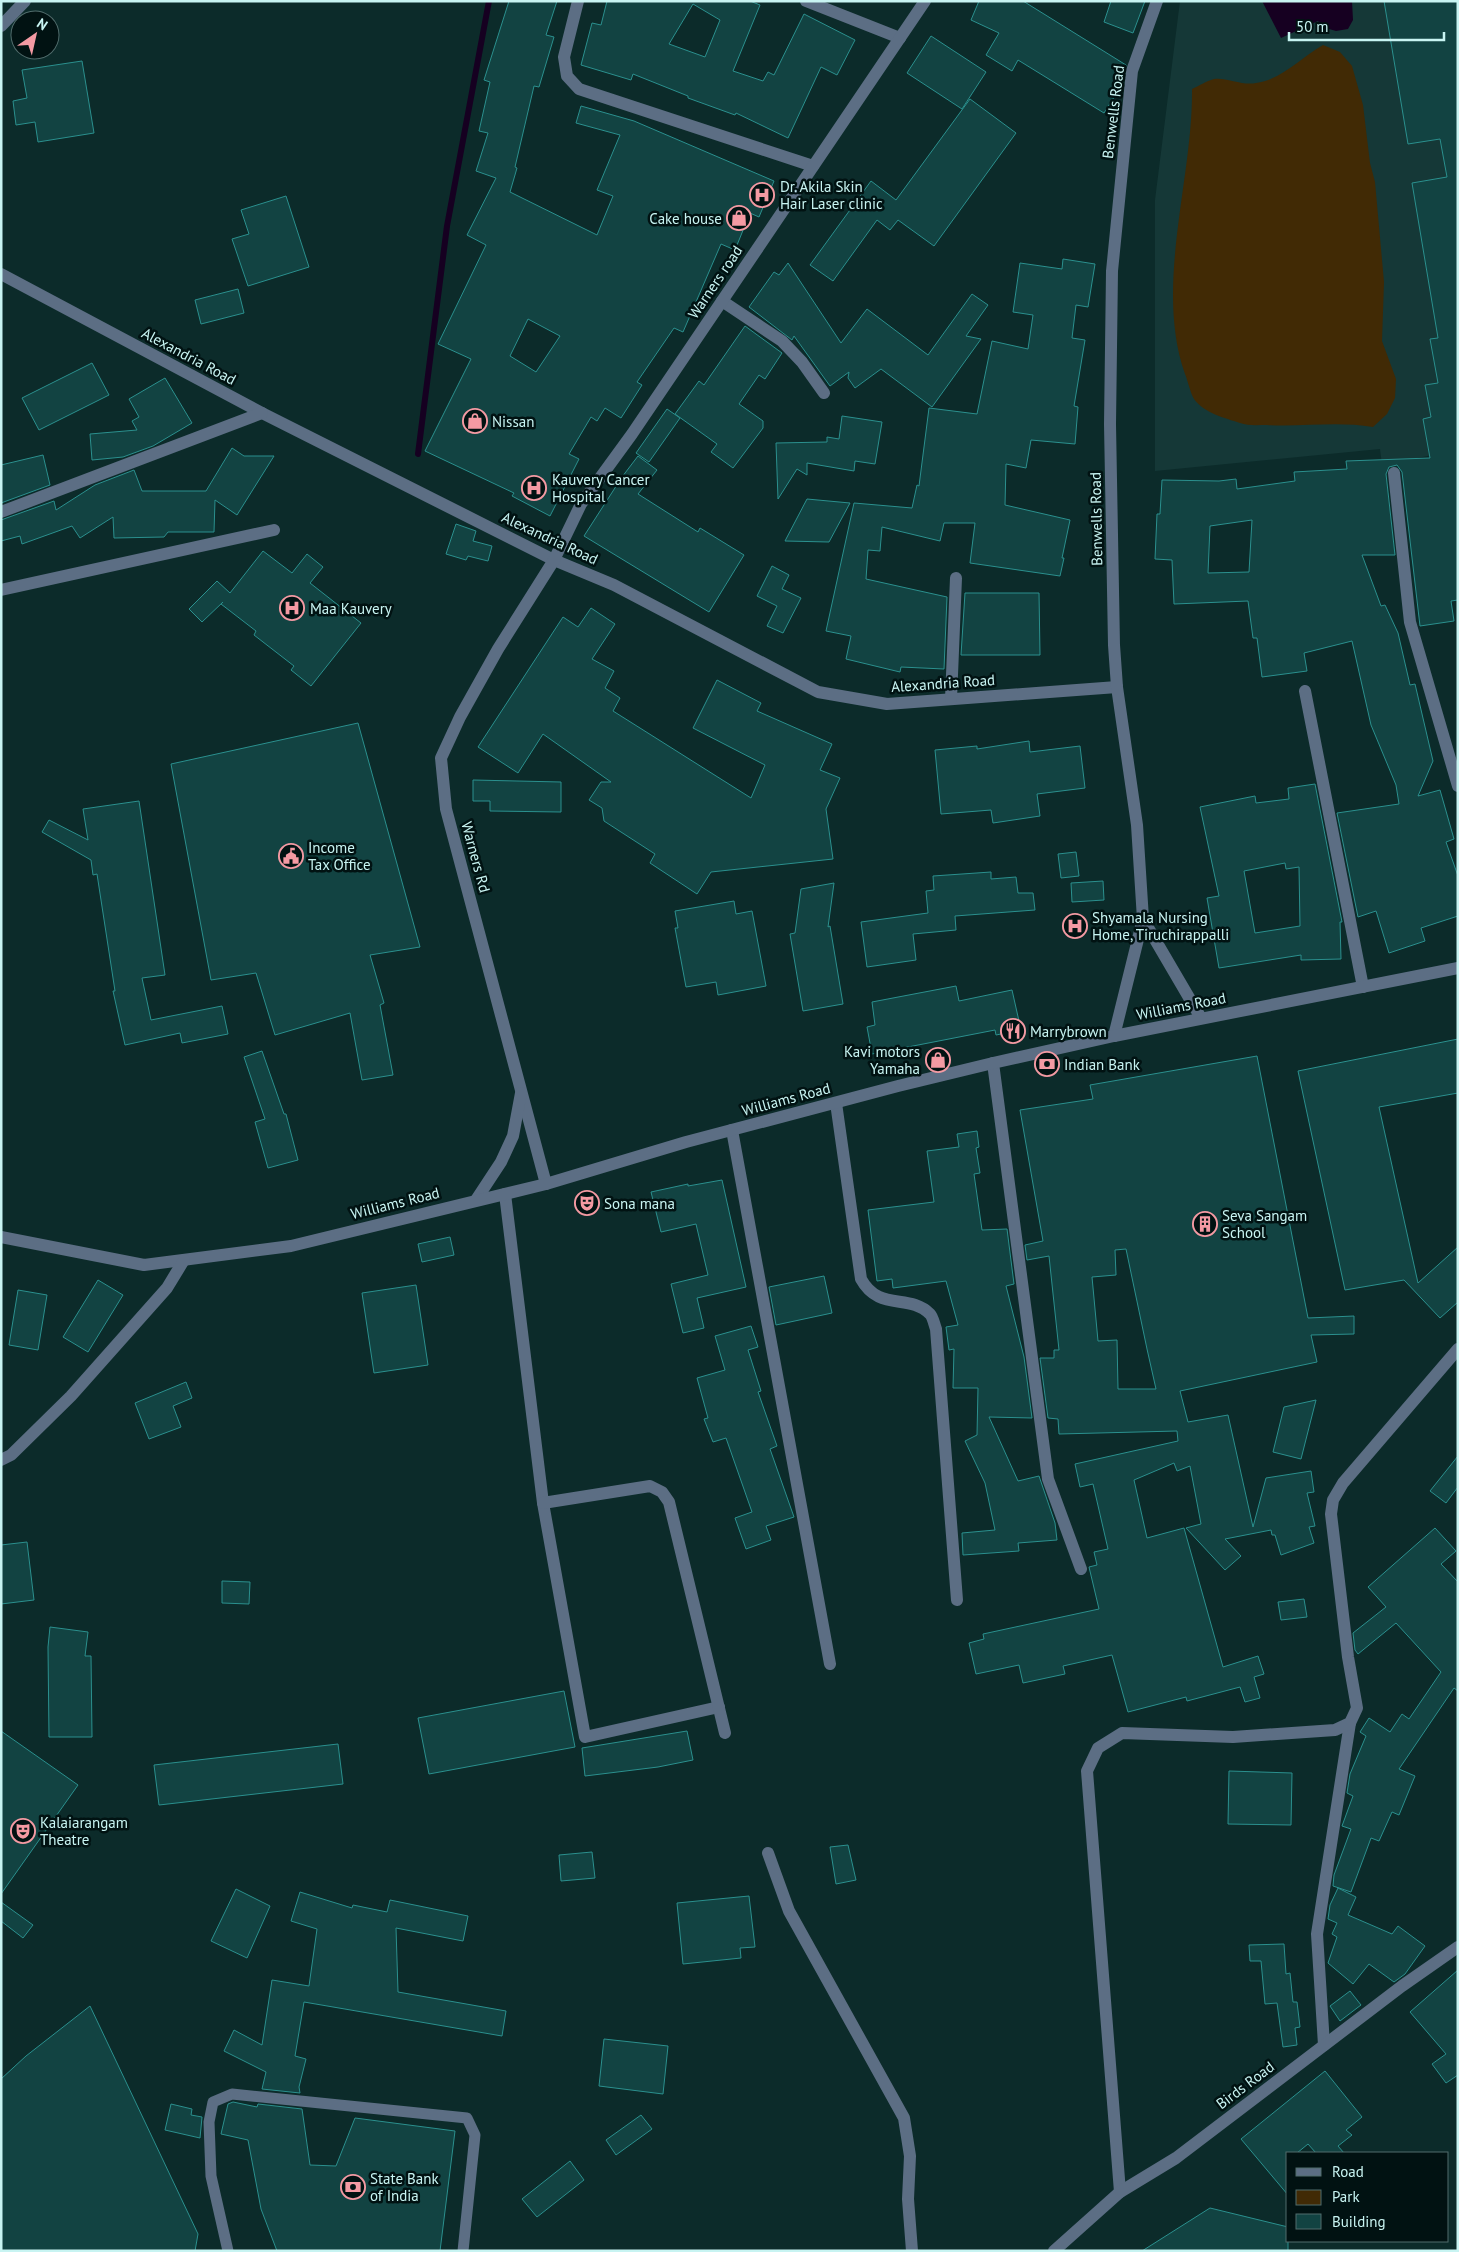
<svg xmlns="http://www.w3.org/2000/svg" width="1459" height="2252" viewBox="0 0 1459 2252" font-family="'PT Sans',sans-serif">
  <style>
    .built { fill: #153837 }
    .green { fill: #412a05 }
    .water { fill: #160021 }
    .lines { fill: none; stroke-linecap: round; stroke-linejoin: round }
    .stream { stroke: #160021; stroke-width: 6 }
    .building { fill: #124342; stroke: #2b908e; fill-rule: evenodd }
    .service { stroke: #5c6e84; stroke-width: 11 }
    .minor { stroke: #5c6e84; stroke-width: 12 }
    .tertiary { stroke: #5c6e84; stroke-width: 12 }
    .labels { text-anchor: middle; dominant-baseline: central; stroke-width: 5; stroke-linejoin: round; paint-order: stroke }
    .street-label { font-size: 15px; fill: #c8f4f2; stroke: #011212 }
    .poi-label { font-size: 15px; fill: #c8f4f2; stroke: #011212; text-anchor: start }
  </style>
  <rect width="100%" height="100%" fill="#0c2b2a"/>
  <polygon class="built" points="1180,1 1458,1 1458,450 1382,465 1380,449 1155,471 1155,200"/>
  <path class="green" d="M1323,45l17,7 12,14 11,39 7,58 5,19 9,100 -2,59 14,38 -1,19 -8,16 -14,13c-35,-6 -71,0 -106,-2 -9,0 -19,1 -27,-2 -15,-5 -36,-10 -46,-24 -4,-7 -6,-18 -9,-25 -31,-88 8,-194 7,-285 7,-3 14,-8 22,-10 11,-2 29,7 42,4 27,-4 44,-25 67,-38z"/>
  <polygon class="water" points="1262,1 1352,1 1353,20 1348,29 1336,31 1322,27 1318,21 1281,38"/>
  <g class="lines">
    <polyline class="stream" points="418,454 447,226 489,1"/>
  </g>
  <g class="building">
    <path d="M509,1h48l-11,34 8,2 -15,50 -5,-1 -19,81 2,1 -7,24 87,43 16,-39 -16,-6 23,-55 -44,-12 5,-17 53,15 140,60 -15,36 -9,-4 -15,37 -14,-6 -38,88 -9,-4 -37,54 5,3 -21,33 -16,-10 -8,13 -6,-4 -22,37 10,5 -29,57 -38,-20 2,-3 -89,-42 46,-92 -33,-15 48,-99 -19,-10 29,-57 -20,-7 12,-38 -9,-2 11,-49 -6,-2zM528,319l32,17 -24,36 -26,-16z"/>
    <path d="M607,1h143l10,4 -27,66 30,10 5,-9 6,3 30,-61 51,26 -18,35 -16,-8 -33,71 -52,-25 -1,2 -47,-17v-2l-55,-22 -2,6 -50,-15 11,-42 9,2zM693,4l27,16 -15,37 -36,-13z"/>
    <polygon points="979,1 1023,1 1126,65 1123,83 1104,113 1018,60 1012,71 986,55 999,33 971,20"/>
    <polygon points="1111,1 1145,1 1133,33 1104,22"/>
    <path d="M1384,1h74v599l-7,1 3,20 -34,5 -18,-154 -5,-7 -8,2 -3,7 9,81h-33l19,51 4,-1 13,28 12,52 5,-1 18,77 -15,35 22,-6 14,49 -8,3 12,34v40l-37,12 4,13 -36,12 -13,-42 -18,6 -21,-104 62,-9 -3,-19 -25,-60 -19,-84 -48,12 3,18 -45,6 -5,-39h-4l-5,-37 -74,3 -2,-44 -17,-1 2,-45h3l2,-34 57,1 17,-2 1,10 58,-8 -1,-9 53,-3 -1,-8 84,-3 -7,-39 8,-2 -6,-32 13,-2 -8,-44 8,-1 -26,-155 35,-6 -7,-38 -32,5zM1252,520l-3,52 -41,1 2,-47z"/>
    <polygon points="931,36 986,72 962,109 907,73"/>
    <polygon points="82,61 94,133 38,142 35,122 16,125 13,101 27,98 22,70"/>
    <polygon points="970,99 1016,133 934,246 898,220 890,230 877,220 833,281 810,265 871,181 896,200"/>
    <polygon points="286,196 309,267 248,286 232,239 249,234 241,210"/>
    <polygon points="1063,259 1095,264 1088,307 1076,305 1072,338 1085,340 1074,406 1078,407 1075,444 1031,440 1026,468 1006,464 1005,505 1070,520 1062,558 1064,558 1060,576 970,563 975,523 944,523 940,541 882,527 880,551 868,550 866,579 947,597 944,669 901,667 900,672 846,659 851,636 826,631 854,503 912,508 917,485 919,486 929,408 977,414 992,341 1028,349 1033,315 1013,312 1020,263 1062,269"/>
    <polygon points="788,263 841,343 867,309 928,355 972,294 988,305 966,336 981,339 932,407 881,369 855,388 848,378 849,372 830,386 794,336 792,340 749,307 774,272 779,275"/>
    <polygon points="238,289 244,313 201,324 195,300"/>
    <polygon points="745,326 782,353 765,379 759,375 739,404 763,421 763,428 733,468 711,452 717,444 675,414 699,381 704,385"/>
    <polygon points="92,363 109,395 39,430 22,398"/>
    <polygon points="165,378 192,423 153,446 123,457 92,460 90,434 137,430 132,421 139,417 129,399"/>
    <polygon points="667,409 680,418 649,462 636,453"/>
    <polygon points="842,416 882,422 875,464 855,461 854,471 807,463 807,475 797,469 778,499 776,443 827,442 827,437 839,439"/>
    <polygon points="232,448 244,456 274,456 237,515 215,500 214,532 168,532 164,537 114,538 113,517 80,538 72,526 22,544 20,536 1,541 1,520 54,501 56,510 95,485 134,470 142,491 206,491"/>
    <polygon points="43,455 50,485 1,503 1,465"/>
    <polygon points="638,456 657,470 638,494 698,532 700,528 744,555 709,612 584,536 622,477"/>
    <polygon points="807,499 850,503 829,542 785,541"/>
    <polygon points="456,524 476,531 473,541 492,546 488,561 468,556 466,560 446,554"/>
    <polygon points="263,551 292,573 307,554 323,567 310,583 361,623 311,686 291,670 294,666 254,635 256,631 221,604 223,602 202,622 189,609 217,581 230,593"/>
    <polygon points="772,566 789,575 782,589 801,598 783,633 767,626 777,606 757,596"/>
    <polygon points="965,593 1039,593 1040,655 961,655"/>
    <polygon points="591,608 615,624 592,659 614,671 605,688 620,698 613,711 751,798 765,765 693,728 717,680 761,703 757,711 832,744 820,770 840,778 826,809 833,859 711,872 697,894 650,863 655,854 604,821 602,808 589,800 601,782 611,782 543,734 518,773 478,747 563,617 578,627"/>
    <polygon points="358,723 420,947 370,955 384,1003 380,1005 393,1075 362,1080 350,1013 275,1035 256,973 211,980 171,764"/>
    <polygon points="1029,741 1030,752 1080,746 1085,788 1037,794 1040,816 993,823 991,810 941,814 935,750 977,746 977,749"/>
    <polygon points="473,780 561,782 561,812 490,811 490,801 473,801"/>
    <path d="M1315,784l27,138h-2l1,37 -40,1v-5l-82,13 -12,-70 12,-2 -19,-89 55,-11 1,7 33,-4 -1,-11zM1285,863l1,6 13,-2 1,59 -45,7 -11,-62z"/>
    <polygon points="139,801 165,975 142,978 151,1020 222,1006 228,1034 182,1043 180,1033 125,1045 113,991 115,991 97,874 93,875 91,860 42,832 49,820 88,840 83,809"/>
    <polygon points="1076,852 1079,876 1061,878 1058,854"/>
    <polygon points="991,872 991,879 1016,877 1018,893 1033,893 1035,910 955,916 956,930 913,934 916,960 867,967 861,922 928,913 926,891 934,890 933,876"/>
    <polygon points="1103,881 1104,900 1072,902 1071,883"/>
    <polygon points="834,883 828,927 830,926 843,1004 803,1011 790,934 795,933 801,889"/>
    <polygon points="734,901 736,914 752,911 766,986 718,995 716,982 686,987 675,928 678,928 675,911"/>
    <polygon points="956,986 959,1001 1012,990 1021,1030 996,1035 995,1030 872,1054 867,1027 875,1025 872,1002"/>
    <polygon points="1458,1039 1458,1093 1379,1107 1418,1283 1458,1247 1458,1302 1440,1318 1404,1280 1345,1290 1298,1071"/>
    <polygon points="262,1051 284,1114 286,1114 298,1160 268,1168 255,1122 265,1119 244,1057"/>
    <path d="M1257,1056l51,262 46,-2v18l-43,1 6,27 -137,29 8,31 40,-7 25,112 13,-49 45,-7 3,21 -7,1 8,33 -6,1 5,16 -33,12 -6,-20h-3l-1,-5 -46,9 16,17 -16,14 -39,-42 15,-4 -11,-58 -13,5 -3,-8 -40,17 13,58 37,-10 39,139 35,-11 6,18 -10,3 6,21 -15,4 -5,-15 -53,14 -1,-4 -58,15 -16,-57 -49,11 2,8 -42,9 -4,-18 -43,9 -7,-31 15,-4 -1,-5 116,-25 -10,-42 8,-2 -3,-13 14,-3 -15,-65 -13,3 -5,-23 103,-23 -1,-10 -118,3 -1,-15 -10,-1 -8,-60h14v-8h5l-10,-94 -22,4 -2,-15 18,-4 -23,-131 73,-11 -3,-14zM1126,1249l21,100 9,40h-38l-1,-49 -19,1 -6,-64 24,-2 -1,-25z"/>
    <polygon points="977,1131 979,1147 976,1148 980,1173 974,1174 982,1230 1007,1229 1014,1284 1006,1286 1024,1357 1032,1418 989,1417 1018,1481 1039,1476 1055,1523 1057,1540 1018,1543 1019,1551 963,1555 962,1533 995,1530 985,1483 965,1441 977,1435 978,1388 953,1388 954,1349 949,1350 946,1327 958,1325 946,1281 893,1288 892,1279 877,1281 868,1210 934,1202 927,1151 959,1147 957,1134"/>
    <polygon points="722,1180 746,1287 697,1298 704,1328 683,1333 671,1284 708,1275 696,1224 661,1232 651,1192 688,1184 688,1186"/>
    <polygon points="450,1237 454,1255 422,1262 418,1244"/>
    <polygon points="824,1276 832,1313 776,1325 769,1287"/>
    <polygon points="98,1280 123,1295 88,1352 63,1337"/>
    <polygon points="416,1285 428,1365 374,1373 362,1293"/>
    <polygon points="18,1290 47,1295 38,1350 9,1345"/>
    <polygon points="751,1326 758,1347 748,1350 761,1391 758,1392 777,1446 770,1449 794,1517 766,1526 771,1540 746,1549 735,1518 752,1512 726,1438 713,1442 704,1419 708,1418 697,1378 725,1370 715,1336"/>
    <polygon points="186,1382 192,1398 173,1406 181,1427 149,1439 135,1403"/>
    <polygon points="1316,1400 1301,1459 1273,1452 1284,1407"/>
    <polygon points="1458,1456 1458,1487 1446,1503 1430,1491"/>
    <polygon points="1435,1528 1456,1551 1441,1564 1458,1582 1458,1691 1454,1688 1399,1769 1415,1776 1399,1815 1392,1812 1379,1841 1371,1838 1351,1892 1333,1886 1334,1875 1351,1829 1342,1826 1353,1796 1347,1793 1350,1774 1366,1736 1360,1732 1369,1718 1390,1732 1402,1714 1409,1719 1441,1672 1396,1623 1358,1654 1355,1650 1353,1633 1386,1607 1368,1587"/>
    <polygon points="27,1542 34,1600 1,1604 1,1545"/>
    <polygon points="222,1581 250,1582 249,1604 222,1603"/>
    <polygon points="1304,1599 1307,1617 1281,1620 1278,1602"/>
    <polygon points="50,1627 88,1632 85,1656 91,1656 92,1737 49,1737 48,1647"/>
    <polygon points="564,1691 575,1747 429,1774 418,1718"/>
    <polygon points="1,1731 78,1785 1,1894"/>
    <polygon points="687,1731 693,1760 658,1767 585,1776 582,1748"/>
    <polygon points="338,1744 343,1784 159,1805 154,1765"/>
    <polygon points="1229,1771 1292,1773 1291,1825 1228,1824"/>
    <polygon points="848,1845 856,1880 836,1884 830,1847"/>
    <polygon points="592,1852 595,1878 561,1881 559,1855"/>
    <polygon points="1338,1888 1356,1897 1348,1915 1392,1934 1398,1926 1425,1946 1405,1974 1394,1982 1369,1964 1353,1984 1328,1963 1337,1937 1332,1934 1337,1923 1328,1919 1330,1905"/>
    <polygon points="236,1889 270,1906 247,1958 211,1941"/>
    <polygon points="300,1892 352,1908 353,1905 387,1912 390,1900 468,1916 463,1941 396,1928 398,1992 506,2011 502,2036 304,2002 295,2056 306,2059 299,2087 300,2093 262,2089 266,2072 224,2051 234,2030 262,2045 272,1980 309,1986 317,1929 291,1921"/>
    <polygon points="749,1896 755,1947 740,1948 741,1958 683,1964 677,1903"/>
    <polygon points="1,1902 33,1925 23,1938 1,1921"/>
    <polygon points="1284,1944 1286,1974 1290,1973 1293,2002 1297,2002 1300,2027 1295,2028 1297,2045 1283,2047 1277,2003 1265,2004 1261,1961 1250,1961 1249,1945"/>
    <polygon points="1458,1970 1458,2075 1446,2083 1432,2064 1446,2054 1410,2012"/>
    <polygon points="1350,1991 1361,2005 1340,2021 1330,2006"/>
    <polygon points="90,2006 198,2234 195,2251 1,2251 1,2079 26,2056"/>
    <polygon points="604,2039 668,2046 663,2094 599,2086"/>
    <polygon points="1325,2071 1362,2117 1346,2130 1352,2135 1338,2146 1344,2153 1316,2153 1308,2144 1297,2153 1288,2153 1288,2195 1241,2139"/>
    <polygon points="233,2102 257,2107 258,2104 302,2109 310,2165 336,2166 355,2118 455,2131 440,2251 277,2251 261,2209 248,2140 221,2134 228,2104"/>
    <polygon points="171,2104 192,2109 191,2115 202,2117 200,2138 165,2130"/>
    <polygon points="641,2115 652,2129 616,2155 606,2140"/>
    <polygon points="570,2161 584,2180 537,2217 522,2199"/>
    <polygon points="1210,2208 1288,2227 1288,2251 1142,2251"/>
  </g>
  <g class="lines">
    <polyline class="service" points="228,2251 211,2176 209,2122 213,2102 232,2094 467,2118 475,2135 463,2251"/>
    <g class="minor">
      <polyline points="578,1 564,57 567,76 579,89 813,166"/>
      <polyline points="806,1 900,38"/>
      <polyline points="1,26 25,1"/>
      <polyline points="1,274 262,413 554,560 614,585 818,692 887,704 1117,687"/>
      <polyline points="722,301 782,341 802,362 824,393"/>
      <polyline points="1394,473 1410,622 1458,786"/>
      <polyline points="1,512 262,413"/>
      <polyline points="1,590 274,530"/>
      <polyline points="1305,691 1363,987"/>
      <polyline points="951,699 956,578"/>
      <polyline points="1143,919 1201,1018"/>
      <polyline points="1114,1036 1143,919 1137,825 1117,687 1114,645 1110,424 1112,271 1132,71 1157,1"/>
      <polyline points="993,1063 1048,1479 1081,1569"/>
      <path d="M836,1103l25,176c18,33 48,14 69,35 3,3 4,10 6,15l21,271"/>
      <polyline points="732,1130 830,1664"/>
      <polyline points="546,1184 446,809 441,758 460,717 498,649 554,560 581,504 632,434 925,1"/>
      <polyline points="505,1194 543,1503 585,1737 719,1707"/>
      <polyline points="476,1200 501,1162 513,1136 521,1093"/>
      <polyline points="543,1503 650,1486 662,1492 669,1502 725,1733"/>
      <polyline points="768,1853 789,1911 904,2118 910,2156 908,2199 912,2251"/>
      <polyline points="1324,2045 1317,1934 1350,1723"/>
      <polyline points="1120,2192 1087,1771 1098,1748 1122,1733 1233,1737 1335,1730 1350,1723 1357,1708 1348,1657 1331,1514 1333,1500 1343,1483 1458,1349"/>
      <polyline points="1054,2251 1120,2192 1176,2158 1402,1986 1458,1947"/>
    </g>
    <g class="tertiary">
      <polyline points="1,1237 144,1265 291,1246 546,1184 686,1142 898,1086 993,1063 1114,1036 1458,968"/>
      <polyline points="1,1460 11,1455 71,1396 167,1288 184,1260"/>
    </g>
  </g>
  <defs>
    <symbol id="hospital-ring" viewBox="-11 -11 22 22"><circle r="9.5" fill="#011212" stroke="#f49aa3" stroke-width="1.5"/><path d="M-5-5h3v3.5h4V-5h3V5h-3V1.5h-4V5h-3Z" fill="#f49aa3"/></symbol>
    <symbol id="shop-ring" viewBox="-11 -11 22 22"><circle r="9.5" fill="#011212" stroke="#f49aa3" stroke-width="1.5"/><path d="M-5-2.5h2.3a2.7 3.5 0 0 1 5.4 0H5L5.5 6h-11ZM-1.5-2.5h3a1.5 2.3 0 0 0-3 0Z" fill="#f49aa3"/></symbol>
    <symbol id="civic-ring" viewBox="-11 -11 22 22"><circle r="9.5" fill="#011212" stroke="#f49aa3" stroke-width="1.5"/><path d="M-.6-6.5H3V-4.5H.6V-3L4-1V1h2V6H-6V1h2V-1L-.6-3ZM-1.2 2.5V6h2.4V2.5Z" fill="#f49aa3"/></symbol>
    <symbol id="restaurant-ring" viewBox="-11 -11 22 22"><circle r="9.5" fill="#011212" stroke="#f49aa3" stroke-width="1.5"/><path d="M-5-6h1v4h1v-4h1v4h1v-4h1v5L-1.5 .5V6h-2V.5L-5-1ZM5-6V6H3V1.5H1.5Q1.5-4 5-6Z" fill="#f49aa3"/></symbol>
    <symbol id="bank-ring" viewBox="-11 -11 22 22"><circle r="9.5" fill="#011212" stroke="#f49aa3" stroke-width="1.5"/><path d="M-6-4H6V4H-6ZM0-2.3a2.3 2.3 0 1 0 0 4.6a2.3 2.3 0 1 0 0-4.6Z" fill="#f49aa3"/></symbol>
    <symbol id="theatre-ring" viewBox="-11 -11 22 22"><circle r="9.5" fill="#011212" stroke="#f49aa3" stroke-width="1.5"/><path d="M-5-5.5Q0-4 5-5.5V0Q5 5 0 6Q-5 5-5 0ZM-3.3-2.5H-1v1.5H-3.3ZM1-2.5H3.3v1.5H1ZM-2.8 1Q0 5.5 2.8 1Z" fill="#f49aa3"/></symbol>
    <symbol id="building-ring" viewBox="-11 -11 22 22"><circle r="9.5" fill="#011212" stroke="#f49aa3" stroke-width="1.5"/><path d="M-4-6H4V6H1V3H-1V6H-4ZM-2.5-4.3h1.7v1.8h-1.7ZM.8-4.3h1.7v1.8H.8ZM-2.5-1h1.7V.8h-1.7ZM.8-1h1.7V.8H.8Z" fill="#f49aa3"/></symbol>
  </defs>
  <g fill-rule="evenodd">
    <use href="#hospital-ring" x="748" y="181" width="28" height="28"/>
    <use href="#shop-ring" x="725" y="204" width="28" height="28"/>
    <use href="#shop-ring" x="461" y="407" width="28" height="28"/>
    <use href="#hospital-ring" x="520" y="474" width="28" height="28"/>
    <use href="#hospital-ring" x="278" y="594" width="28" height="28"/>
    <use href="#civic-ring" x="277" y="842" width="28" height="28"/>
    <use href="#hospital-ring" x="1061" y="912" width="28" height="28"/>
    <use href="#restaurant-ring" x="999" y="1017" width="28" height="28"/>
    <use href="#shop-ring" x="924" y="1046" width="28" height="28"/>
    <use href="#bank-ring" x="1033" y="1050" width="28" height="28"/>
    <use href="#theatre-ring" x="573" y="1189" width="28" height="28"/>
    <use href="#building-ring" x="1191" y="1210" width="28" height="28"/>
    <use href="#theatre-ring" x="9" y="1817" width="28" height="28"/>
    <use href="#bank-ring" x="339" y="2173" width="28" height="28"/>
  </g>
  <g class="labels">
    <g class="street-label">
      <text transform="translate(1113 112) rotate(-83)">Benwells Road</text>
      <text transform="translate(715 282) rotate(-56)">Warners road</text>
      <text transform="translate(189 356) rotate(28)">Alexandria Road</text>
      <text transform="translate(1096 519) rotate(-91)">Benwells Road</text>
      <text transform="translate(550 538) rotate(25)">Alexandria Road</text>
      <text transform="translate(943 683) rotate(-4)">Alexandria Road</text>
      <text transform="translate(476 857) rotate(75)">Warners Rd</text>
      <text transform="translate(1181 1006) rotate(-11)">Williams Road</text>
      <text transform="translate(786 1099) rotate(-15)">Williams Road</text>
      <text transform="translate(395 1203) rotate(-14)">Williams Road</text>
      <text transform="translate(1245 2085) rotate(-37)">Birds Road</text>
    </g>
    <g class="poi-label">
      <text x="780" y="186">Dr. Akila Skin<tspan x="780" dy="17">Hair Laser clinic</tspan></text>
      <text x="722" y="218" text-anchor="end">Cake house</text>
      <text x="492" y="421">Nissan</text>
      <text x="552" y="479">Kauvery Cancer<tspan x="552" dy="17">Hospital</tspan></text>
      <text x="310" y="608">Maa Kauvery</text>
      <text x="308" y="847">Income<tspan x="308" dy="17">Tax Office</tspan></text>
      <text x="1092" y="917">Shyamala Nursing<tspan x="1092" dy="17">Home, Tiruchirappalli</tspan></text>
      <text x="1030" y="1031">Marrybrown</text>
      <text x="920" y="1051" text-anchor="end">Kavi motors<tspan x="920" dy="17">Yamaha</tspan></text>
      <text x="1064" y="1064">Indian Bank</text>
      <text x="604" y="1203">Sona mana</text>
      <text x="1222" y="1215">Seva Sangam<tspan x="1222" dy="17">School</tspan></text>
      <text x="40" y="1822">Kalaiarangam<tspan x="40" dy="17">Theatre</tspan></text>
      <text x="370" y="2178">State Bank<tspan x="370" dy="17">of India</tspan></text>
    </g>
  </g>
  <rect width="1459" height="2252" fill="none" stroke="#c8f4f2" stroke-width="5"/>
  <rect x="1286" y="2152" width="162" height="90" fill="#011212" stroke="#516c6c"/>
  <rect x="1296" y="2168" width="25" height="8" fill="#5c6e84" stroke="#516c6c"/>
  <text x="1332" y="2177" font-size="15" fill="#c8f4f2">Road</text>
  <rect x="1296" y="2190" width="25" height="15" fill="#412a05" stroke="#516c6c"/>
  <text x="1332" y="2202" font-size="15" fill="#c8f4f2">Park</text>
  <rect x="1296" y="2214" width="25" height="15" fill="#124342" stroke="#516c6c"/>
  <text x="1332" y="2227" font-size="15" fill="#c8f4f2">Building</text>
  <g transform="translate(35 35) rotate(34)"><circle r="24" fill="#011212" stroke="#516c6c"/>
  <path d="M0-4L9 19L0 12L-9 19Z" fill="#f49aa3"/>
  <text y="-8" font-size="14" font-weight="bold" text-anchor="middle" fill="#c8f4f2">N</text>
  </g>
  <path d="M1289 32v8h155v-8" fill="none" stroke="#c8f4f2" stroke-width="2.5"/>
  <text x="1296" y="32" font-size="15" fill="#c8f4f2" stroke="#011212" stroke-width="4" paint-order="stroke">50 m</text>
</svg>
